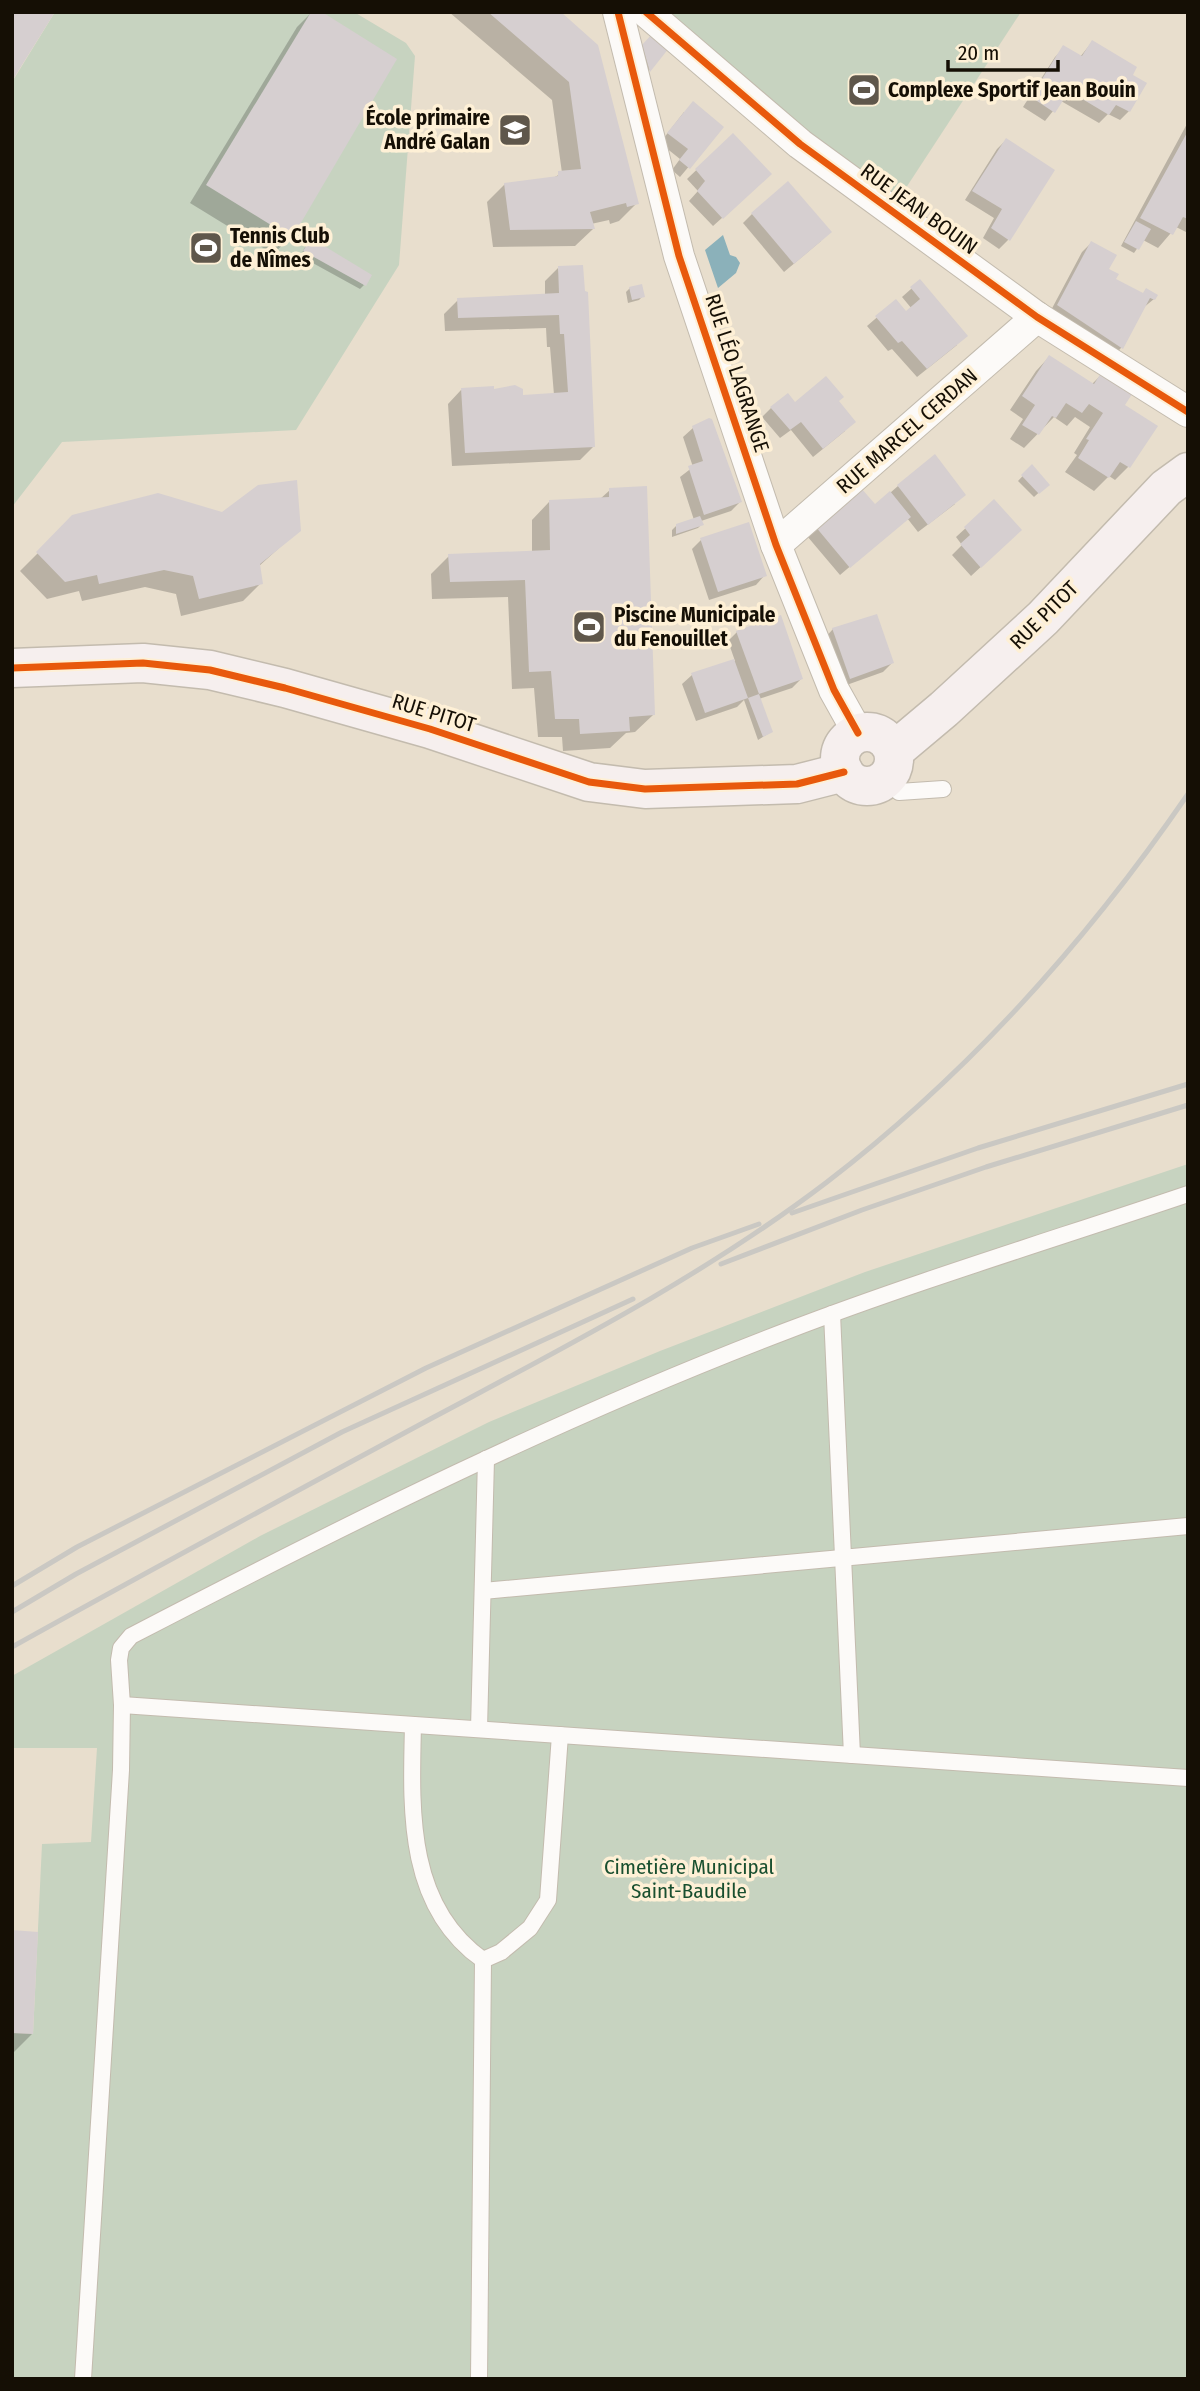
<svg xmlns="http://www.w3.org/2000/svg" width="1200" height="2391" viewBox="0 0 1200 2391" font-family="'Fira Sans Condensed',sans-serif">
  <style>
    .green { fill: #c7d3c0 }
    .water { fill: #8bb1ba }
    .shadow { fill: #0003 }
    .building { fill: #d6cfd0 }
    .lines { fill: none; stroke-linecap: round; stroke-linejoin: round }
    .lane-casing { stroke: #c3bbae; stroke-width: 18 }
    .street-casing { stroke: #c3bbae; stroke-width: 32 }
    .secondary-casing { stroke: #c3bbae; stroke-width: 41 }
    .lane { stroke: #fcfaf8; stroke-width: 16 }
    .street { stroke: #fcfaf8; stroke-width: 30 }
    .secondary { stroke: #f6efee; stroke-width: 38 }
    .rail { stroke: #cac8c3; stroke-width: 5 }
    .cycleway-casing { stroke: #fef0d6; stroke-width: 11 }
    .cycleway { stroke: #e8590c; stroke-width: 7 }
    .labels { text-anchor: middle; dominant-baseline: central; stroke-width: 7; stroke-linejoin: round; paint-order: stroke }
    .poi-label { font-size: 21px; font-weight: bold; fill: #150f05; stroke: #fef0d6; text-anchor: start }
    .street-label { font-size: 21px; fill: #150f05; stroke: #fef0d6 }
    .park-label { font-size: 21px; fill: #194f2f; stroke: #fef0d6 }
  </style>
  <rect width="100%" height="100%" fill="#e8decd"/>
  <g class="green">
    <polygon points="55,12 354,12 406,43 415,56 399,265 296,430 62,442 12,507 12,82"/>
    <polygon points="668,12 1021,12 900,197 837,159"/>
    <polygon points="1188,1164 1188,2379 12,2379 12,2033 33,2034 42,1844 91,1842 97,1748 12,1748 12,1676 260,1536 489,1422 660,1351 865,1272"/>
  </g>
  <polygon class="water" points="723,235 730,255 736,257 740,263 736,273 718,288 705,250"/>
  <g class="shadow">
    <polygon points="312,12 291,237 273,254 190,203 297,27"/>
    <polygon points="449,12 558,12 637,203 619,221 610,224 609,220 591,224 593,229 575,246 493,247 487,202 505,184 553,178 562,173 552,100"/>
    <polygon points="653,36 667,49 646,74 639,51"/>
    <polygon points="1092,42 1131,75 1129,111 1120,120 1108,114 1099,123 1061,101 1045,121 1023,107 1055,57 1064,48 1080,57"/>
    <polygon points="684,112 722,127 680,177 672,170 680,159 660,143"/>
    <polygon points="1188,122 1188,233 1176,227 1158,248 1143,240 1134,253 1121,246"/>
    <polygon points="733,135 761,183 713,226 689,201 698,191 687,179"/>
    <polygon points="1006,140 1008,240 999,249 983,238 994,218 965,200 997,149"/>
    <polygon points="752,214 821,241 784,272 743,223"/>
    <polygon points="1091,243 1114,280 1154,299 1143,308 1121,348 1112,357 1049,314 1082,252"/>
    <polygon points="307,244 364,285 360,289 300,256"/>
    <polygon points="558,268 593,447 580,460 452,466 448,404 461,390 493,391 521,397 554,395 550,347 547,347 546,328 445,331 444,314 458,300 545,295 545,281"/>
    <polygon points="920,281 957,345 917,377 892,349 888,351 867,326 896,301 906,313 912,309 902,297"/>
    <polygon points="630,288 643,296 639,300 628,303 626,292"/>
    <polygon points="1049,357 1091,385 1104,372 1123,406 1129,466 1115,480 1109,476 1094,491 1065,472 1077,455 1074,453 1090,427 1075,417 1067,426 1054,417 1024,448 1010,439 1023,419 1010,410 1036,371"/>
    <polygon points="837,401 845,431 813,457 791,430 780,438 762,417 771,408"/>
    <polygon points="693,428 740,502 731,511 701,521 702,524 698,528 672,537 672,530 677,525 694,520 680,477 693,467 683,437"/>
    <polygon points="1032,466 1047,485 1034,497 1018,481"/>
    <polygon points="898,486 955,504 918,532 907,518 840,575 807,536 816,527 875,506"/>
    <polygon points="610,490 653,715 635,732 626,733 610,748 563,751 562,737 538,737 534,688 512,689 508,597 432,599 431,574 449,556 532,552 532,520 549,502 600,499"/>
    <polygon points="994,502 1011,539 971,576 952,555 962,545 956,537"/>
    <polygon points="222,514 299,530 258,567 261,583 243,601 181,616 176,594 145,587 82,601 79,591 47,599 20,571 59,532"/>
    <polygon points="701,540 765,575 756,585 709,600 692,549"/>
    <polygon points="833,629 892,663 883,672 841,687 824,639"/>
    <polygon points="737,632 801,679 792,688 759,699 771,732 758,740 744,700 737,707 696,721 682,684 692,675 735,661 728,641"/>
    <polygon points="12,1932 32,2034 14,2052 12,2052"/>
  </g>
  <g class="building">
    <polygon points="12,12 55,12 12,81"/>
    <polygon points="311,12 322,12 397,59 292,238 206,185"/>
    <polygon points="488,12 561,12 598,45 639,204 627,207 626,203 590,212 595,229 510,230 504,183 558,176 558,171 581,169 569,82"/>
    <polygon points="653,33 669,48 650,72 642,45"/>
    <polygon points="1092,40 1137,67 1133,75 1147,83 1130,112 1116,105 1109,115 1069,91 1055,113 1031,97 1063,45 1082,56"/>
    <polygon points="693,101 724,127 690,169 679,160 688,149 667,133"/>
    <polygon points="1188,131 1188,219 1183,217 1173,235 1140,218"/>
    <polygon points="733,133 772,174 723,219 697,191 705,181 695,169"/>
    <polygon points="1006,138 1055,170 1010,241 991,228 1002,209 972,191"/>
    <polygon points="788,181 832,232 794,264 751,213"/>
    <polygon points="1136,221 1151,229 1139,250 1124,242"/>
    <polygon points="311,238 372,275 366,286 303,251"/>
    <polygon points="1091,241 1117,255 1109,269 1119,274 1116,279 1143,293 1146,288 1158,295 1155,300 1150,298 1123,349 1057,305"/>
    <polygon points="583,265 585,291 588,292 595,447 465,453 461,388 494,386 494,389 515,385 523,389 523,395 568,392 564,334 560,334 559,315 458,318 457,298 559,293 558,266"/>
    <polygon points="920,279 968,336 927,369 902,341 898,343 875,316 896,299 906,311 920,299 910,287"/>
    <polygon points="642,284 645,297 632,300 629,287"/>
    <polygon points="1049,355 1094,384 1103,370 1134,391 1125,405 1158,426 1130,468 1120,462 1109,478 1078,458 1089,440 1086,439 1103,413 1089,404 1082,413 1066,403 1056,418 1052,416 1039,435 1022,425 1035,405 1022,396"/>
    <polygon points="826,376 844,397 839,401 856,422 823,449 801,422 790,430 770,407 788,393 795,402"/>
    <polygon points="709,418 712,419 742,502 704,515 688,466 703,461 692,426"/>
    <polygon points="935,454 966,495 928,525 897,485"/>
    <polygon points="1032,464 1050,485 1039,494 1021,475"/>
    <polygon points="297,480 301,531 260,564 263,584 199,599 193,576 164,570 99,584 97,575 65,582 36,552 72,515 158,493 222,512 258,485"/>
    <polygon points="647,486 655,715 629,717 630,731 580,734 579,719 555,719 551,671 529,672 525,580 450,582 448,554 550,550 549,500 609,497 609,488"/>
    <polygon points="861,488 875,504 890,491 911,517 850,568 815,526"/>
    <polygon points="994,499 1022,530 981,568 960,544 970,535 964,527"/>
    <polygon points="700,516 704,525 676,534 676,524"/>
    <polygon points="749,522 767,576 718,592 700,538"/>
    <polygon points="877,614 894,663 850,679 832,628"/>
    <polygon points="781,615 803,679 759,694 736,631"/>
    <polygon points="734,659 748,698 705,713 691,673"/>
    <polygon points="759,694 773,732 763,737 748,698"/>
    <polygon points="12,1930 38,1932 33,2034 12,2033"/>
  </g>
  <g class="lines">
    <defs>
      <g id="lane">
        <polyline points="888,776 899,792 943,789"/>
        <polyline points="832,1314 852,1755"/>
        <polyline points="483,1591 1188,1526"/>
        <polyline points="122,1705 1188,1778"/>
        <path d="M413,1725c-2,84 -7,181 70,235"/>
        <polyline points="479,1729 486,1459"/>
        <path d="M83,2379l38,-609 1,-65 -3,-45 2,-12 10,-12c215,-112 432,-220 658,-306 131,-50 266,-91 399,-136"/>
        <polyline points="479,2379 483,1960 501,1952 530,1928 548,1900 560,1735"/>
      </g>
      <g id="street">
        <polyline points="618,12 679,256 776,545 834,690 858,733"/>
        <polyline points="646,12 800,144 1037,317 1188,412"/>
        <polyline points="776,545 1037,317"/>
      </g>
      <g id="secondary">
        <polyline points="12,668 143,663 210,670 285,688 430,729 589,782 645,789 797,784 844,772"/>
        <circle cx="867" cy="759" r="27"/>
        <polyline points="894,751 944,709 1043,618 1166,488 1188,472"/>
      </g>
    </defs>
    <use href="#lane" class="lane-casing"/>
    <use href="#street" class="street-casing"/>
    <use href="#secondary" class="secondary-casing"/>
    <use href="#lane" class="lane"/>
    <use href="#street" class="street"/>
    <use href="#secondary" class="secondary"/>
    <g class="rail">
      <polyline points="792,1213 978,1148 1188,1084"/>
      <polyline points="721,1264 862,1210 986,1167 1188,1105"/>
      <polyline points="12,1586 77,1547 426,1368 692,1248 759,1224"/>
      <polyline points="12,1612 76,1574 342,1432 633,1299"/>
      <path d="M12,1647c140,-78 281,-154 422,-230 135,-72 271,-142 393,-235 142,-109 260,-241 361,-388"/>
    </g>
    <defs>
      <g id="cycleway">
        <polyline points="618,12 679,256 776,545 834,690 858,733"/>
        <polyline points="646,12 800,144 1037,317 1188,412"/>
        <polyline points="12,668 143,663 210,670 285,688 430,729 589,782 645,789 797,784 844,772"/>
      </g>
    </defs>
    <use href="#cycleway" class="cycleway-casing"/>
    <use href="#cycleway" class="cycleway"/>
  </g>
  <defs>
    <symbol id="stadium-square" viewBox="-11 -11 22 22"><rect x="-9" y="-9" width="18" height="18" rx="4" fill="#5f574b" stroke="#fef0d6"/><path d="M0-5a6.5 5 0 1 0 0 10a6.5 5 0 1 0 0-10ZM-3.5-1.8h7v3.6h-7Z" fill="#fff"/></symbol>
    <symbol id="school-square" viewBox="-11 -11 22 22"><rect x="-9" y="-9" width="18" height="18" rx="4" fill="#5f574b" stroke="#fef0d6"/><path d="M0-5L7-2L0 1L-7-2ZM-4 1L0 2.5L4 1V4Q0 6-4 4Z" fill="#fff"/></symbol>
  </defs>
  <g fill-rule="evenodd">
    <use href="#stadium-square" x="845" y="71" width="38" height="38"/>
    <use href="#school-square" x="496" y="111" width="38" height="38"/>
    <use href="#stadium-square" x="187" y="229" width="38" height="38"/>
    <use href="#stadium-square" x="570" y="608" width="38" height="38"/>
  </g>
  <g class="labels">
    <g class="poi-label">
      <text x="888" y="90">Complexe Sportif Jean Bouin</text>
      <text x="490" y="118" text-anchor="end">École primaire<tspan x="490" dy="24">André Galan</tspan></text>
      <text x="230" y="236">Tennis Club<tspan x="230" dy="24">de Nîmes</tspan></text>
      <text x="614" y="615">Piscine Municipale<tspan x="614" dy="24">du Fenouillet</tspan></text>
    </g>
    <g class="street-label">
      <text transform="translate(919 209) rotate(36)">RUE JEAN BOUIN</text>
      <text transform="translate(737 373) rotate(72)">RUE LÉO LAGRANGE</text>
      <text transform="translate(907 431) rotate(-41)">RUE MARCEL CERDAN</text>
      <text transform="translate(1044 615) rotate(-45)">RUE PITOT</text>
      <text transform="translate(434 713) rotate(17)">RUE PITOT</text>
    </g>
    <g class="park-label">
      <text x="689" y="1867">Cimetière Municipal<tspan x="689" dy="24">Saint-Baudile</tspan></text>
    </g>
  </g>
  <rect width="1200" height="2391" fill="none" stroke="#150f05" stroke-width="28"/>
  <path d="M948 60v10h110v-10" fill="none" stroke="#150f05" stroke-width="3.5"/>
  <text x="958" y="60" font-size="21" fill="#150f05" stroke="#fef0d6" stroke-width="5" paint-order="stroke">20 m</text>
</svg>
